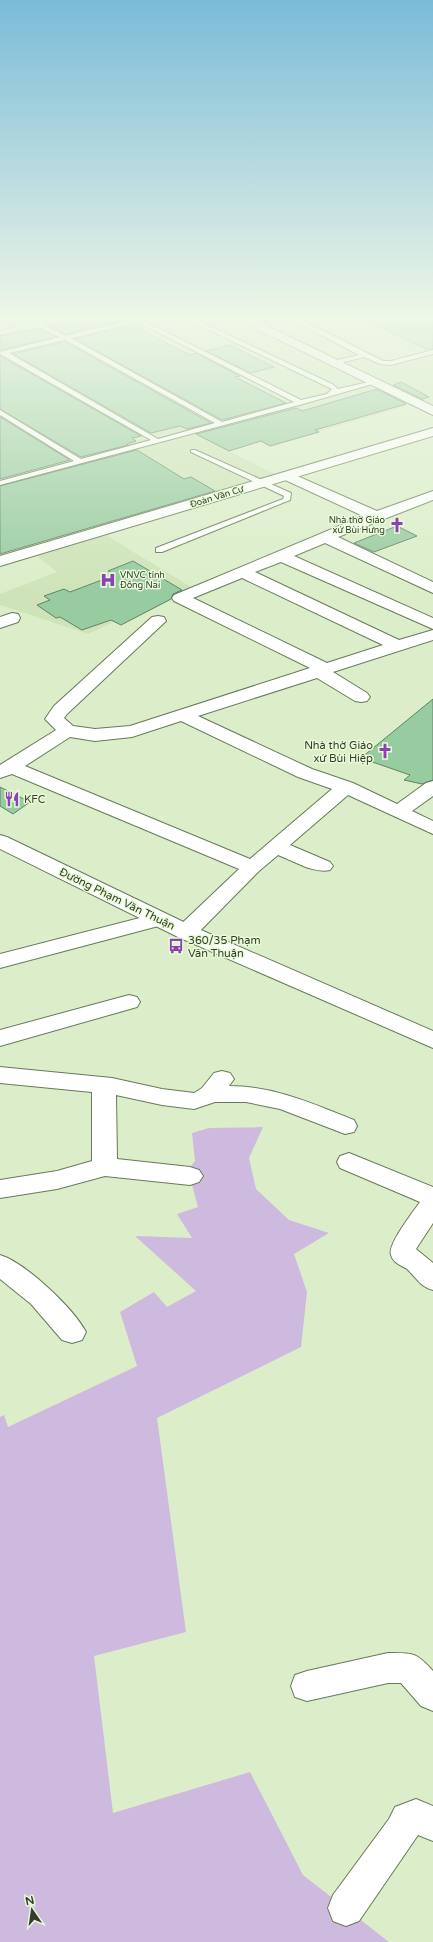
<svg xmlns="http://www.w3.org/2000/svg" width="433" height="1942" viewBox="0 0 433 1942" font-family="'Varela Round',sans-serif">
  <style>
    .built { fill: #cee4b8 }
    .green { fill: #cebadf }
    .building { fill: #97cba0; stroke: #638268 }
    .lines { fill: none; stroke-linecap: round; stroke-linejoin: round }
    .lane-casing { stroke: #687958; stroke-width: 2 }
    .street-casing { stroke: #687958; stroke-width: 2 }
    .secondary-casing { stroke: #687958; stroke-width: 2 }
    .primary-casing { stroke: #687958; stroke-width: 2 }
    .lane { fill: #fff; fill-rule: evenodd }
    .street { fill: #fff; fill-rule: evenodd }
    .secondary { fill: #fff; fill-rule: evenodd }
    .primary { fill: #fff; fill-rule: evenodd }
    .labels { text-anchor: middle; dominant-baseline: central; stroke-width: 3; stroke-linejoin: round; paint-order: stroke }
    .far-street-label { font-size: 9px; fill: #353c2e; stroke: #e8fbd6 }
    .far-poi-label { font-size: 9px; fill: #353c2e; stroke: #e8fbd6; text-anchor: end }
    .poi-label { font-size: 11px; fill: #353c2e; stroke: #e8fbd6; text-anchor: start }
    .street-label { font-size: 11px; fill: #353c2e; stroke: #e8fbd6 }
  </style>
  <rect width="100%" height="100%" fill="#dbeec9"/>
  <g class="built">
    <polygon points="64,318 232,318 411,405 270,446 261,441 229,451 276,475 0,557 0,334"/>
    <polygon points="248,318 433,318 433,407"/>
    <polygon points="106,535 194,589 121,625 114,622 88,634 0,605 0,594 57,572 37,556"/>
  </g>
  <polygon class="green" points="263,1127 249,1158 256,1189 289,1220 329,1233 294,1254 307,1292 301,1347 157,1418 186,1632 94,1656 113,1813 250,1772 303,1875 389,1942 0,1942 0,1417 4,1415 8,1427 137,1366 120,1312 154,1292 167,1307 196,1291 135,1236 192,1238 177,1214 198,1207 188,1170 195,1161 192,1133 209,1128"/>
  <g class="building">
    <polygon points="70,318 118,318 121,320 66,334 48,326"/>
    <polygon points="360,318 433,318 433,349 428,350"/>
    <polygon points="131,325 190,355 196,353 240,376 235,377 286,403 222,420 75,339"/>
    <polygon points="38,329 56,337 0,350 0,336"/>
    <polygon points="65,342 211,423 187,429 180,426 151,433 13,354"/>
    <polygon points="230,345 274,367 251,373 206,351"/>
    <polygon points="0,356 141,436 132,438 136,441 127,444 128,445 81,457 0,409"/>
    <polygon points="401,382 429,397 422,399 393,385"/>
    <polygon points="377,389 406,404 315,430 319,432 270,446 261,441 229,451 196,434 296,408 302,411"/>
    <polygon points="0,417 70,460 0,479"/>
    <polygon points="137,450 184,479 191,477 215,491 0,554 0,486"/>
    <polygon points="397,526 417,536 374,552 354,543"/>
    <polygon points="133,561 182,590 173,594 171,599 121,625 111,620 82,630 60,617 56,618 37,605 50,600 44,596 64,589 70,592 115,575 108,571"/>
    <polygon points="433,699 433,780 422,784 404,780 410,775 361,758"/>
    <polygon points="0,787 30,802 13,814 0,806"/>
  </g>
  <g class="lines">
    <defs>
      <g id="lane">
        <path d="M137,318h10l-3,3 157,79 26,-6 5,-5 -148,-71h9l139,66 6,5 35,-8 3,2 -73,21 -303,81v-4l74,-20 -74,-46v-5l81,49 70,-19 -151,-86v-2l60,-15 -26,-12v-2h4l28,13zM138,322l156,80 -72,20 -151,-84zM65,340l150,83 -57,16 -149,-86z"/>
        <polygon points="289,318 298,318 383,361 391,361 433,350 433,354 391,365 380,364 364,357 332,365 329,363 330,362 359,355"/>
        <polygon points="24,325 27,327 26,328 0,335 0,331"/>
        <polygon points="191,450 195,450 291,493 290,500 162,552 156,552 156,548 283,499 284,496 191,452"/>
      </g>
      <g id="street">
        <polygon points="4,318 19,318 26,323 42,318 63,318 61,321 24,331"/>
        <path d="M288,472l89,39 56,-20v9l-95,37 95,45v11l-108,-50 -31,13 139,62v11l-152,-67 -26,10 144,68 34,-10v10l-100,32 34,21 3,4 -3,4 -6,1 -6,-1 -38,-23 -119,38 114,53 41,14 44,21 29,-21 7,-2v15l-21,15 21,10v13l-85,-39 -58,50 40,17 3,4 -3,4c-16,4 -36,-9 -52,-15l-19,16 -65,66 -8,2 -8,-2 -3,-5 3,-5 61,-58 -227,-95 -12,4v-13l56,-35 -11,-11 9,-13 98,-89 6,-1 6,1 2,4 -99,93 -3,4 9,8 22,3 35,-3 180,-58 -136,-67 -2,-3 2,-3 189,-79 -80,-37 -2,-3 2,-3zM242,578l141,67 -56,18 -134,-65zM181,721l117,56 34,12 -82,70 -225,-93 45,-29 25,4 37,-4z"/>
        <polygon points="12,613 18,614 20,618 18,622 0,628 0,617"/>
        <polygon points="159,913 166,914 170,919 166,924 0,968 0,954"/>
        <polygon points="129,995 137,997 140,1002 137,1007 0,1046 0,1030"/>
        <path d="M0,1067l112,11 50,11 32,4 8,-5 12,-15 8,-2 8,2 4,6 -5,7c45,0 84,18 125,34l3,6 -3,6 -9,2 -65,-25 -34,-7h-31l-21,7 -32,-4 -46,-10 1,64 73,8 9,3 4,6 -4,6 -9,3 -85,-9 -48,13 -57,9v-18l57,-9 35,-10v-69l-92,-9z"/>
        <path d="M349,1153l84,34v36l-17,26 17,14v27c-14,-4 -16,-12 -26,-21 -6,-4 -14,-6 -16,-14 -4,-10 22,-43 29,-53l-80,-34 -3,-6 3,-6z"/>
        <path d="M0,1255c26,8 73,53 86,77l-4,8 -10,3 -10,-3 -31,-36 -31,-25z"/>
        <path d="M388,1653c25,0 28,-1 45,18v40l-12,-5 -20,-23h-13l-81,18 -12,-4 -4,-11 4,-11 12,-4z"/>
        <polygon points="416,1799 433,1806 433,1841 418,1835 359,1921 346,1926 333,1921 328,1908 333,1895 389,1819 395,1807"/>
      </g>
      <g id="secondary">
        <polygon points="234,318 251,318 433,406 433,415"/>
        <polygon points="433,428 433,436 0,566 0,556"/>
      </g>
      <polygon id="primary" points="0,835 7,837 194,927 433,1031 433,1048 178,937 0,849"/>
    </defs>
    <use href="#lane" class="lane-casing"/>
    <use href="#street" class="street-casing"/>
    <use href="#secondary" class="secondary-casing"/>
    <use href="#primary" class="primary-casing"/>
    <use href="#lane" class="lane"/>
    <use href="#street" class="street"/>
    <use href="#secondary" class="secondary"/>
    <use href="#primary" class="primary"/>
  </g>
  <linearGradient id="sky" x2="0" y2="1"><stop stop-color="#7abbd8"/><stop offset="0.54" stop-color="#eff7e7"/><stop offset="1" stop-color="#eff7e7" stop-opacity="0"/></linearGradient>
  <rect width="433" height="590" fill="url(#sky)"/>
  <defs>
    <symbol id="church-bare" viewBox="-9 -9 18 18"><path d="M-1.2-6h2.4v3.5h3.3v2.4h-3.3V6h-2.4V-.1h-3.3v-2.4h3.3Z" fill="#8943b6" stroke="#e8fbd6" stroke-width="2.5" paint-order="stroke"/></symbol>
    <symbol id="hospital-bare" viewBox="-9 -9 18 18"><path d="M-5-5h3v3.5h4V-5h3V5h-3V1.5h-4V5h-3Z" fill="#8943b6" stroke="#e8fbd6" stroke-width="2.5" paint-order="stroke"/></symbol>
    <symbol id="restaurant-bare" viewBox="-9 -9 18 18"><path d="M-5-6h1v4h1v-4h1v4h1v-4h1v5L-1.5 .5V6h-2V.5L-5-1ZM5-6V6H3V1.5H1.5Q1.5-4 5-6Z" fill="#8943b6" stroke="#e8fbd6" stroke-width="2.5" paint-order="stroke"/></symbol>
    <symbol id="bus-bare" viewBox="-9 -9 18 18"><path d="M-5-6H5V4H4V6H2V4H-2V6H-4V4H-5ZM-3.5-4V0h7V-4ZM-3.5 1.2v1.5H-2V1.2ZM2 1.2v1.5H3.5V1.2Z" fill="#8943b6" stroke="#e8fbd6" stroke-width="2.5" paint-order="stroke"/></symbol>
  </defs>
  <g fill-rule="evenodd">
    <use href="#church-bare" x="386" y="514" width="22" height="22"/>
    <use href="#hospital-bare" x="97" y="569" width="22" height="22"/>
    <use href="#church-bare" x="374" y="740" width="22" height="22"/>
    <use href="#restaurant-bare" x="1" y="788" width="22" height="22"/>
    <use href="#bus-bare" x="165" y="935" width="22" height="22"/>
  </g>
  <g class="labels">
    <g class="far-street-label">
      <text transform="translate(217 497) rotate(-17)">Đoàn Văn Cự</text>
    </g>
    <g class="far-poi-label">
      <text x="385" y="520">Nhà thờ Giáo<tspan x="385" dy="10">xứ Bùi Hưng</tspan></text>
      <text x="120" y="575" text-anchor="start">VNVC tỉnh<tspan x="120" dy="10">Đồng Nai</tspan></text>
    </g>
    <g class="poi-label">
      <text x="373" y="745" text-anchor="end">Nhà thờ Giáo<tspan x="373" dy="13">xứ Bùi Hiệp</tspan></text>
      <text x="24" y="799">KFC</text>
      <text x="188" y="940">360/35 Phạm<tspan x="188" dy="13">Văn Thuận</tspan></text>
    </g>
    <g class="street-label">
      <text transform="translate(117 899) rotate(26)">Đường Phạm Văn Thuận</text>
    </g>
  </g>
  <g transform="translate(32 1910) rotate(347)" stroke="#e8fbd6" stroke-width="3" paint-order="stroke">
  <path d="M0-3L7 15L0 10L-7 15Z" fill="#353c2e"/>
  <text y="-6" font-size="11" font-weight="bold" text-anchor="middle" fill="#353c2e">N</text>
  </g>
</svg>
